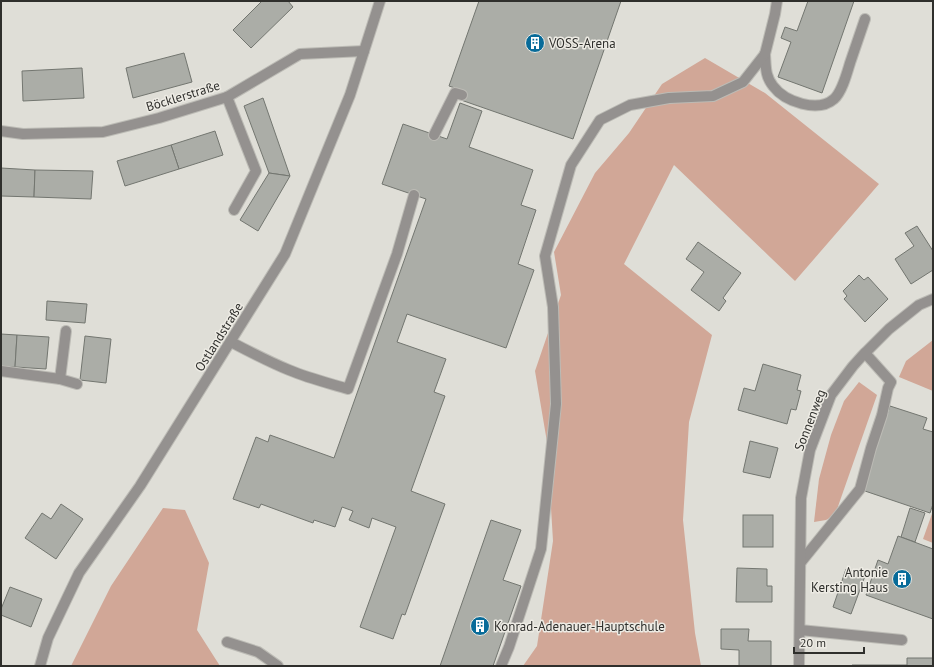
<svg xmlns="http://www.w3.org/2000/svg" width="934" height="667" viewBox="0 0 934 667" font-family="'PT Sans',sans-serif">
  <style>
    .green { fill: #d1a797 }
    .building { fill: #abada7; stroke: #737670 }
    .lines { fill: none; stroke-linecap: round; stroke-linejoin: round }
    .lane-casing { stroke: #bcbbb5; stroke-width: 12 }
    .street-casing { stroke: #bcbbb5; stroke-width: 12 }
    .lane { stroke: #94918f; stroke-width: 10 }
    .street { stroke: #94918f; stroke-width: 10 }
    .labels { text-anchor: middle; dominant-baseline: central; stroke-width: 3; stroke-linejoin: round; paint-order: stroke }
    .poi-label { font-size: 13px; fill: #2f2f2c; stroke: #edebe4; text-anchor: start }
    .street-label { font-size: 13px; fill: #2f2f2c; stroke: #edebe4 }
  </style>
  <rect width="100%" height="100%" fill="#dfded7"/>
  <g class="green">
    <polygon points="705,58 765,93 879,184 795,281 674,165 624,264 712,335 689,422 683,520 695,633 701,666 523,666 537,646 553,541 547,442 535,371 561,295 554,252 595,173 629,133 662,84"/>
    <polygon points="933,340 933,391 899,377 906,361"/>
    <polygon points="859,382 877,395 835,515 826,520 814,522 819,479 831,435 844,401"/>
    <polygon points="163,508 185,510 209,563 197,630 220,666 71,666 111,586"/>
    <polygon points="933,511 933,543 923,539"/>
  </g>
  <g class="building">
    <polygon points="262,1 288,1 293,7 251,48 233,30"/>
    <polygon points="479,1 621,1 573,139 461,100 464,91 449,86"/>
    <polygon points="808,1 854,1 822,93 778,77 791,42 781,38 785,27 797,31"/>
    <polygon points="184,53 192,82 133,98 126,68"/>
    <polygon points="82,68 84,98 23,101 22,71"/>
    <polygon points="263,98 290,176 269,173 244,106"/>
    <polygon points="460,103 482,111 469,147 533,170 521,205 536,210 518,264 534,270 506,348 407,314 397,342 446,359 434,392 445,396 411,491 445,504 405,615 402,614 393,639 360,627 396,527 372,518 369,528 349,520 353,511 342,507 335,527 314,520 313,523 261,504 259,508 233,499 256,437 268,442 270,435 334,458 426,199 382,184 403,124 447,139"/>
    <polygon points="215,131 223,155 179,169 171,145"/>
    <polygon points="171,145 179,169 125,186 117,161"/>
    <polygon points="1,168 35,170 34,197 1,196"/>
    <polygon points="35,170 93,171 91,199 34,197"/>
    <polygon points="269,173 290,176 258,231 240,220"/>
    <polygon points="917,226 933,251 933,270 911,284 895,259 914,246 905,233"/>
    <polygon points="698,242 741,273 723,298 726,301 719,311 691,290 704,272 686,259"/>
    <polygon points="859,275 864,280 868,277 888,299 865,322 844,299 847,296 843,291"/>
    <polygon points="47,301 87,304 85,323 46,320"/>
    <polygon points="1,334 17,335 15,367 1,366"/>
    <polygon points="17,335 49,337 46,369 15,367"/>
    <polygon points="85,336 111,339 106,383 80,380"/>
    <polygon points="763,364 801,375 797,390 801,391 796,410 791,409 787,424 738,410 744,388 755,391"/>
    <polygon points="890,406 927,418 923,429 933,432 933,504 930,513 862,490"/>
    <polygon points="750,441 778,448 770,478 743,472"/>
    <polygon points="61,504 83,519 56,559 25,538 42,513 51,519"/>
    <polygon points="910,508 925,513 915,542 901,537"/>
    <rect x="743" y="515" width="30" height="32"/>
    <polygon points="491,520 521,530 503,580 521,586 493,666 440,666"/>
    <polygon points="898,536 933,549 933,619 866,595 878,560 888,564"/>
    <polygon points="737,568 767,569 767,586 772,586 772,602 736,602"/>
    <polygon points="846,569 865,576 851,614 833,607"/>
    <polygon points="10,587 42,599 31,627 1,615 1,609"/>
    <polygon points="721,629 749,629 748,641 771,641 771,666 739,666 739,650 721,649"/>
    <polygon points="907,658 933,658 933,666 853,666 852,665 907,665"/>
  </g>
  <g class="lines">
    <defs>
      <g id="lane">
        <path d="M765,54c1,13 0,22 8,32 12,16 45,27 61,13 8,-7 13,-26 16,-36 5,-15 10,-29 15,-44"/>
        <polyline points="227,97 256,171 234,210"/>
        <polyline points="434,135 455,93 462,95"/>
        <path d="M231,342c19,10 38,20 58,28 19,8 39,13 59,19l49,-135 17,-59"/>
        <polyline points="60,379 66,331"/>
        <polyline points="801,562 860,489 871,448 882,415 888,388 891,382 865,353"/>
        <polyline points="800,630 902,640"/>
        <polyline points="227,642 258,652 278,666"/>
        <polyline points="501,666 509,647 541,549 556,404 553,307 545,256 571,165 600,120 630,105 669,98 713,96 743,82 765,54"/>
      </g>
      <g id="street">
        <polyline points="765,54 775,14 777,1"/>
        <polyline points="1,131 23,134 103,132 159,118 227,97 300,54 364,51"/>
        <polyline points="1,371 60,379 77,384"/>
        <polyline points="40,666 48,638 79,573 140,486 285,254 350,95 380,1"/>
        <polyline points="799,666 801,498 810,450 831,395 853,366 862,356 889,329 919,305 933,299"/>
      </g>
    </defs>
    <use href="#lane" class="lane-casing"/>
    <use href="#street" class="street-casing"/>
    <use href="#lane" class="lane"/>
    <use href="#street" class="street"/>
  </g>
  <defs>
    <symbol id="building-disc" viewBox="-11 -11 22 22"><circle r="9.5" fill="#086b99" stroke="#edebe4"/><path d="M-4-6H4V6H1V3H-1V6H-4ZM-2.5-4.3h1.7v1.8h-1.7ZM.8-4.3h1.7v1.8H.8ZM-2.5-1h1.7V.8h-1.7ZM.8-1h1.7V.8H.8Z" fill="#fff"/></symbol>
  </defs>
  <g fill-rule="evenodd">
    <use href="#building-disc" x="524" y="32" width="22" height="22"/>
    <use href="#building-disc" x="891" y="568" width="22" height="22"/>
    <use href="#building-disc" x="469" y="615" width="22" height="22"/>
  </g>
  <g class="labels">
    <g class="poi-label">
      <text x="549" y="43">VOSS-Arena</text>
      <text x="888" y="572" text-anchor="end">Antonie<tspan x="888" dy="15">Kersting Haus</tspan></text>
      <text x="494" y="626">Konrad-Adenauer-Hauptschule</text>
    </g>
    <g class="street-label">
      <text transform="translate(183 96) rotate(-17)">Böcklerstraße</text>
      <text transform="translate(219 337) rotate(-58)">Ostlandstraße</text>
      <text transform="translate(810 420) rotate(-69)">Sonnenweg</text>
    </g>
  </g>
  <rect width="934" height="667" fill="none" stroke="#2f2f2c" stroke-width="4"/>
  <path d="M794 647v6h70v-6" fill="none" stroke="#2f2f2c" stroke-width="2"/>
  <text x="800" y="647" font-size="12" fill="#2f2f2c" stroke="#edebe4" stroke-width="3" paint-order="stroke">20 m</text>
</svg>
